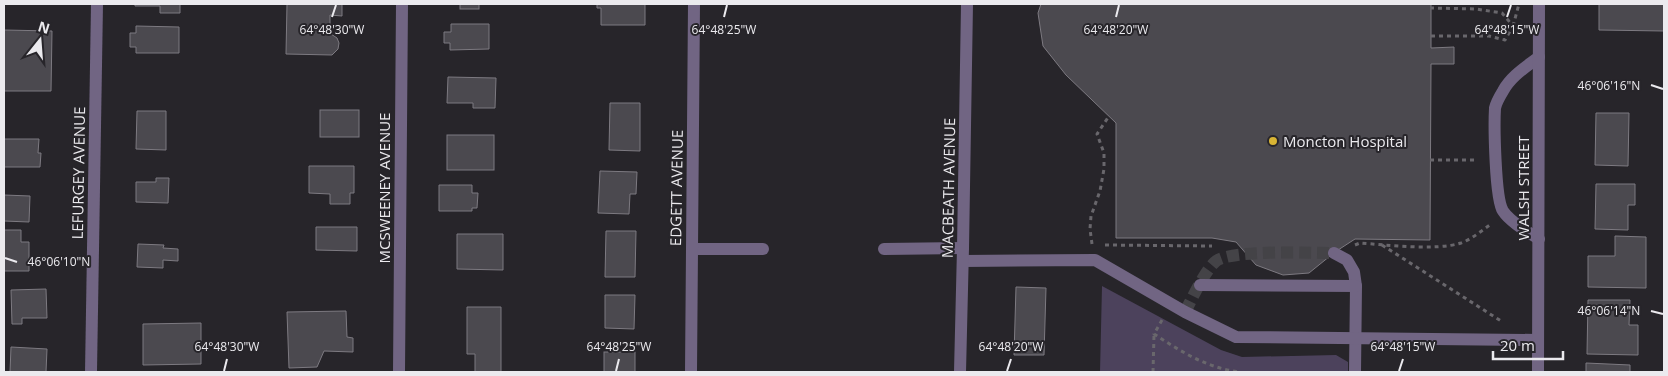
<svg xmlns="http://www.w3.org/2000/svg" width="1668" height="376" viewBox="0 0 1668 376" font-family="'Open Sans',sans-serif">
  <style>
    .green { fill: #4c425c }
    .building { fill: #4b494f; stroke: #7d7a81 }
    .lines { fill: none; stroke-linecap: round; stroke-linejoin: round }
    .minor-tunnel { stroke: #444347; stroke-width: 12; stroke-dasharray: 12 6; stroke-linecap: butt }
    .path { stroke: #69676c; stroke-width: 3; stroke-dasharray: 4 4; stroke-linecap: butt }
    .minor { stroke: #716583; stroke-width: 12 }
    .ticks { fill: none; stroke: #ebeaee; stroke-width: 2 }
    .poi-dot { fill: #d8b434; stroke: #27252a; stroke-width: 2 }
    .labels { text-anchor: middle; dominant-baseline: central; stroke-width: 4; stroke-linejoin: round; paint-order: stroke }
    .poi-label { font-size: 15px; fill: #ebeaee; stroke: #27252a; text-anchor: start }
    .street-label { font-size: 15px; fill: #ebeaee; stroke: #27252a }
    .ticks-label { font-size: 12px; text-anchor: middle; fill: #ebeaee; stroke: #27252a; stroke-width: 4; stroke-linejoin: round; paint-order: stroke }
  </style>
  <rect width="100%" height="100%" fill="#27252a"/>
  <polygon class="green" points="1102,286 1221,350 1242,357 1336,355 1348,362 1348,372 1100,372"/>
  <g class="building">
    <polygon points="135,4 180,4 180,13 160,13 160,6 135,6"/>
    <polygon points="287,4 342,4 342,16 330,15 330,28 332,27 331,34 337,38 339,43 338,49 332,55 286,54"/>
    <rect x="460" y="4" width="19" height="5"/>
    <polygon points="597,4 645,4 645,25 601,25 601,8 597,8"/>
    <polygon points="1041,4 1431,4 1431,48 1454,47 1454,64 1431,64 1430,240 1355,239 1335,252 1309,273 1283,275 1256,265 1236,242 1212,238 1116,238 1116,123 1066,75 1043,46 1038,13"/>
    <polygon points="1599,4 1664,4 1664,31 1599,30"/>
    <polygon points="451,24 489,24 489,49 450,50 450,43 444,43 444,32 451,32"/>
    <polygon points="136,26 179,27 179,53 136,53 136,47 130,47 130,33 136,33"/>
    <polygon points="4,30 52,31 51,91 4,91"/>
    <polygon points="448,77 496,78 495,108 473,108 473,103 447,103"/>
    <polygon points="610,103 640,103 640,151 609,150"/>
    <rect x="320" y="110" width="39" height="27"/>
    <polygon points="137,111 166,111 166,150 136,149"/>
    <polygon points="1596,113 1629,113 1628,166 1595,165"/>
    <rect x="447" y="135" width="47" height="35"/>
    <polygon points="4,139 39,139 38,153 41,153 40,167 4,167"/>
    <polygon points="309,166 354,166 354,193 350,193 350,204 330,204 330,194 309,193"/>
    <polygon points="600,171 637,172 636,194 630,194 629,214 598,213"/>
    <polygon points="156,178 169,178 168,203 136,202 136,182 156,182"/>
    <polygon points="1596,184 1635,184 1635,205 1628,205 1628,230 1595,229"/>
    <polygon points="439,185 472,185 472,193 478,193 477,208 472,208 472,211 439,211"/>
    <polygon points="4,195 30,196 29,222 4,221"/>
    <polygon points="316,227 357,227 357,251 316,250"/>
    <polygon points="4,230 21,230 21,242 29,242 29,271 4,271"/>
    <polygon points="606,231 636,231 635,277 605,277"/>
    <polygon points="457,234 503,234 503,270 457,269"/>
    <polygon points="1615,236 1646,237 1646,288 1588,287 1588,256 1615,256"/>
    <polygon points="138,244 164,245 163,248 178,249 178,261 163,260 163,268 137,267"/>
    <polygon points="1016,287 1046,288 1044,355 1014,355"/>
    <polygon points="46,289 47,318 22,318 22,324 12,324 11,290"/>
    <polygon points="605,295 635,295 634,329 605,328"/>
    <polygon points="1588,300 1630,300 1629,325 1638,325 1638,355 1587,354"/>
    <polygon points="467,307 501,307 501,372 475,372 475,354 467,354"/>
    <polygon points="346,311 347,337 353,338 353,352 324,351 317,367 289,368 287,312"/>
    <polygon points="201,323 201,364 143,365 143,324"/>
    <polygon points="11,347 47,349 46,372 10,372"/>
    <rect x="604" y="352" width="31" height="20"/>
    <polygon points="1586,363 1630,365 1630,372 1586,372"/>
  </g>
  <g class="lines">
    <path class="minor-tunnel" d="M1185,312c7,-13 19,-40 30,-50 13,-13 97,-9 119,-9"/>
    <g class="path">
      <polyline points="1513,26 1519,4"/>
      <polyline points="1431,36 1489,36 1505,40 1513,26 1502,13 1476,9 1431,8"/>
      <polyline points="1430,160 1475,160"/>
      <polyline points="1092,244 1090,229 1091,216 1100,191 1104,169 1104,153 1097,134 1109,116"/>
      <polyline points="1105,245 1212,246"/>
      <path d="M1355,245l5,-2c28,2 75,8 101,0 11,-4 20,-12 29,-18"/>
      <polyline points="1382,245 1501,321"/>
      <path d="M1162,320l-8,14c26,17 53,34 85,38"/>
      <polyline points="1153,372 1154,335"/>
    </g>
    <g class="minor">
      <path d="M1539,57c-13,10 -28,19 -36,34 -3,5 -7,12 -8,17 -1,17 0,91 8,103 7,11 25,21 36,28"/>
      <polyline points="692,249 763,249"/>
      <polyline points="884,249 963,248"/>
      <polyline points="1334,253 1347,260 1354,272 1356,286 1355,372"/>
      <polyline points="963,261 1095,260 1185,312 1236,337 1538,340"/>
      <polyline points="1200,285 1356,286"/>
      <polyline points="91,372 97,4"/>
      <polyline points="399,372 402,4"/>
      <polyline points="691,372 694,4"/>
      <polyline points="960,372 963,248 967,4"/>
      <polyline points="1538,372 1539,4"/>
    </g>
  </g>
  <path class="ticks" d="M332,17l4,-12M724,17l3,-12M1116,17l3,-12M1507,17l4,-12M1651,85l12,4M5,258l12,4M1651,311l12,3M224,371l3,-12M616,371l3,-12M1007,371l4,-12M1399,371l4,-12"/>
  <circle class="poi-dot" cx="1273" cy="141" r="5"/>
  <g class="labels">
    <g class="poi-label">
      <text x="1283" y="141">Moncton Hospital</text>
    </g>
    <g class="street-label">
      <text transform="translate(78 173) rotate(-89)">LEFURGEY AVENUE</text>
      <text transform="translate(384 188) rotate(-90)">MCSWEENEY AVENUE</text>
      <text transform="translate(676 188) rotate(-89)">EDGETT AVENUE</text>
      <text transform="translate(948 188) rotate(-89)">MACBEATH AVENUE</text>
      <text transform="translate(1523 188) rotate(-90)">WALSH STREET</text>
    </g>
  </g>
  <g class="ticks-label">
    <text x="332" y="34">64°48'30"W</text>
    <text x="724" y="34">64°48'25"W</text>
    <text x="1116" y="34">64°48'20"W</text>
    <text x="1507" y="34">64°48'15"W</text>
    <text x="1609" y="90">46°06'16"N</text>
    <text x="59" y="266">46°06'10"N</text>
    <text x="1609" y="315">46°06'14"N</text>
    <text x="227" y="351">64°48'30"W</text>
    <text x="619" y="351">64°48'25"W</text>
    <text x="1011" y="351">64°48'20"W</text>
    <text x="1403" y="351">64°48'15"W</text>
  </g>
  <rect width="1668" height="376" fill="none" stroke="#ebeaee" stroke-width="10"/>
  <g transform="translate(40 40) rotate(17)" stroke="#27252a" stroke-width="4" paint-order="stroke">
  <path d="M0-4L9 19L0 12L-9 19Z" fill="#ebeaee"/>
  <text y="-8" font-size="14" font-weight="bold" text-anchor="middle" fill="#ebeaee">N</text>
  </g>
  <path d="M1493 351v8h70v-8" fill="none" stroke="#ebeaee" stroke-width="2.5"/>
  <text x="1500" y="351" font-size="15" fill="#ebeaee" stroke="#27252a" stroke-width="4" paint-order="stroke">20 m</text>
</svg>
